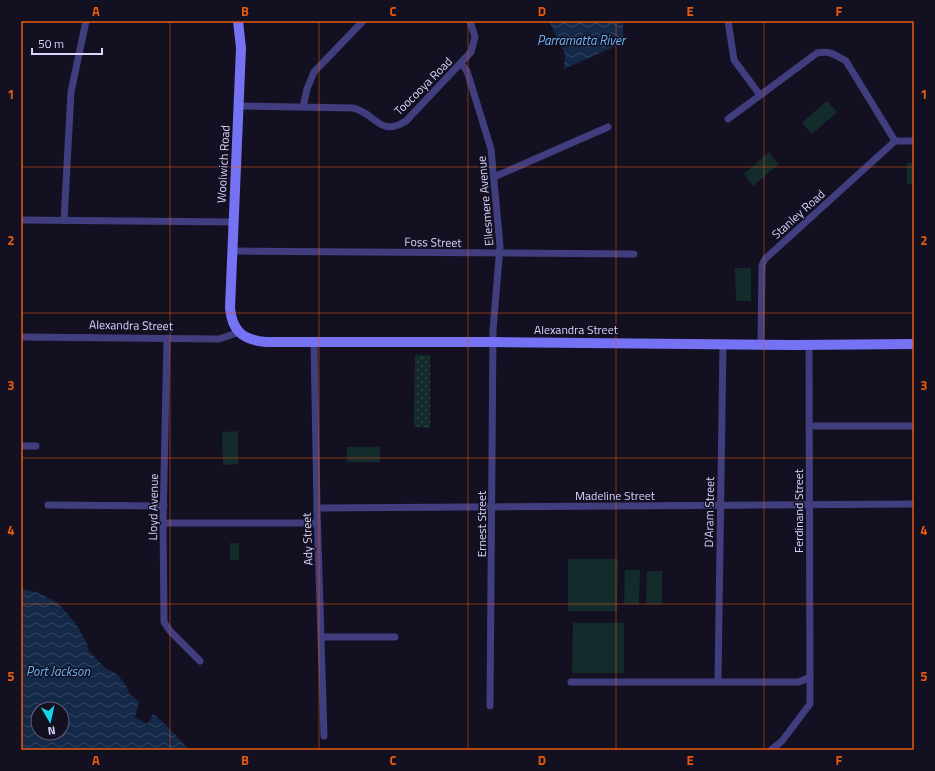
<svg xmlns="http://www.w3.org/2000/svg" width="935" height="771" viewBox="0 0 935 771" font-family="'Titillium Web',sans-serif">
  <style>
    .park { fill: url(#park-dots) }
    .pitch { fill: #132c2b }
    .water { fill: url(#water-waves); fill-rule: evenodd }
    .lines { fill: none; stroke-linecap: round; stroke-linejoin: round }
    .street { stroke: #403e7e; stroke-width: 7 }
    .secondary { stroke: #7573f4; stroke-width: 10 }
    .grid { fill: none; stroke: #e8590c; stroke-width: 1; stroke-opacity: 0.55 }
    .labels { text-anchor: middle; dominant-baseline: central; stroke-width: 3; stroke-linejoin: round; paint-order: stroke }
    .street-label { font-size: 12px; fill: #d8d4fc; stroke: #131022 }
    .water-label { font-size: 13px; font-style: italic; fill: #6ab5f4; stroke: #131022 }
    .neatline { fill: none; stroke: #e8590c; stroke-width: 1.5 }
    .grid-label { font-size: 13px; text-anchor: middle; font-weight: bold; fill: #e8590c }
  </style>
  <defs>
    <pattern id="park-dots" width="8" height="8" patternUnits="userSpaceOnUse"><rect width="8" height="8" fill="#132c2b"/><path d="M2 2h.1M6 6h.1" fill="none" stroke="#354a4b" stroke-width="1.8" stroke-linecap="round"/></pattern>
    <pattern id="water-waves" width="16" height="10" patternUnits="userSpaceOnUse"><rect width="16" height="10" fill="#142848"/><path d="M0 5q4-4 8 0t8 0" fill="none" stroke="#354663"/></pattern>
  </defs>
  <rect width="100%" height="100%" fill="#131022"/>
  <polygon class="park" points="415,355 430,355 430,428 414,427"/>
  <g class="pitch">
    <polygon points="827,101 837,112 812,134 802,123"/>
    <polygon points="769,152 779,164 753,186 744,174"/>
    <rect x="907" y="163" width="7" height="21"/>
    <polygon points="735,268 751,268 751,301 736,301"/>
    <polygon points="238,431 238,464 223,465 222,432"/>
    <rect x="347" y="447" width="33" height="15"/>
    <rect x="230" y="543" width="9" height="17"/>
    <polygon points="568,559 618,559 617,611 568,611"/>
    <polygon points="625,570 640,570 639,604 624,604"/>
    <polygon points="647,571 662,571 662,604 646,604"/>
    <polygon points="573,623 624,623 624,673 572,673"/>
  </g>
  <g class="water">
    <polygon points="549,21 623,21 623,43 564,69 565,54"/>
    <path d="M21,589l15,3 21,10 18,21 11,18 3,10 16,17 12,6 8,10 4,9 10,9 -4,15 12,7 6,-10 13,11 23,25h-168zM38,709h24v24h-24z"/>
  </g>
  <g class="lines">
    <g class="street">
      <polyline points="728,21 734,60 760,95"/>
      <polyline points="461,63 467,71 491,149 500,246 493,330 490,706"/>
      <path d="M239,106l114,2c23,5 26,30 53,13l65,-69 4,-15 -5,-16"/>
      <polyline points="303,107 307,89 314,72 363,21"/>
      <path d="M728,119l89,-66c12,-3 19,2 29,8l49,80"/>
      <polyline points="494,177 608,127"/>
      <polyline points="21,220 234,222"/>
      <polyline points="64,220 71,92 86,21"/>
      <polyline points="232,251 634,254"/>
      <polyline points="21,337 219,339 240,332"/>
      <polyline points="167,338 163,523 164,622 170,631 200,661"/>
      <polyline points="314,342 317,508 324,736"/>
      <polyline points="761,344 762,265 765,259 895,141 914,141"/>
      <polyline points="809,426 914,426"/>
      <polyline points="21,446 36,446"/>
      <polyline points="48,505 164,506"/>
      <polyline points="317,508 914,504"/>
      <polyline points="163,523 317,523"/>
      <polyline points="321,637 395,637"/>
      <polyline points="718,681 723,344"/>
      <polyline points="571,682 799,682 810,677"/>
      <polyline points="771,750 782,741 810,704 809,345"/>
    </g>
    <path class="secondary" d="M238,21l3,27 -11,260c2,23 13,32 36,34h227l302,3 119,-1"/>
  </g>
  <path class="grid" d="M170,21v729M319,21v729M468,21v729M616,21v729M764,21v729M21,167h893M21,313h893M21,458h893M21,604h893"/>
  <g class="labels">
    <g class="street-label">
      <text transform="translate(423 86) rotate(-45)">Toocooya Road</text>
      <text transform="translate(223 164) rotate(-87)">Woolwich Road</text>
      <text transform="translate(485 201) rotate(-95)">Ellesmere Avenue</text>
      <text transform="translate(798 214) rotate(-42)">Stanley Road</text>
      <text transform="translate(433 242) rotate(1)">Foss Street</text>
      <text transform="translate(131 325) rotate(1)">Alexandra Street</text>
      <text x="576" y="329">Alexandra Street</text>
      <text x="615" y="495">Madeline Street</text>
      <text transform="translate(153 507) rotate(-89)">Lloyd Avenue</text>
      <text transform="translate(798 511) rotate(-90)">Ferdinand Street</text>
      <text transform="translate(709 512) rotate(-89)">D'Aram Street</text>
      <text transform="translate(481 524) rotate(-90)">Ernest Street</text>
      <text transform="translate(307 539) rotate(-92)">Ady Street</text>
    </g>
    <g class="water-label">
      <text x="581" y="40">Parramatta River</text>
      <text x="58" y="671">Port Jackson</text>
    </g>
  </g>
  <rect width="935" height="771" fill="none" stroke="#131022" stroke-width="44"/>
  <g transform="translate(50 721) rotate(171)"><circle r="19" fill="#131022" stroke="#625e79"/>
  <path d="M0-3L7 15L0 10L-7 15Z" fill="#12d6ea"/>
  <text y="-6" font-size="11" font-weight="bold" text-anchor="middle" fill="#d8d4fc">N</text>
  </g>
  <path d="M32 48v6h70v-6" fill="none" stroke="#d8d4fc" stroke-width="2"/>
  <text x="38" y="48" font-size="12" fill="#d8d4fc" stroke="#131022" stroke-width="3" paint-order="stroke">50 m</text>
  <rect x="22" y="22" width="891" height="727" class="neatline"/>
  <g class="grid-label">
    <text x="96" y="16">A</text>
    <text x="245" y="16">B</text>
    <text x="393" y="16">C</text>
    <text x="542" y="16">D</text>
    <text x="690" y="16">E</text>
    <text x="839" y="16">F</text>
    <text x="11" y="99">1</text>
    <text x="924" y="99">1</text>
    <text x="11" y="245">2</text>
    <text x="924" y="245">2</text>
    <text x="11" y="390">3</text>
    <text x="924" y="390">3</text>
    <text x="11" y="535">4</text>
    <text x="924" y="535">4</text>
    <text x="11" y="681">5</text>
    <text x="924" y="681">5</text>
    <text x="96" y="765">A</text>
    <text x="245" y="765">B</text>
    <text x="393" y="765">C</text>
    <text x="542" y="765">D</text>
    <text x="690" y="765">E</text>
    <text x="839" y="765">F</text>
  </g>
</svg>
